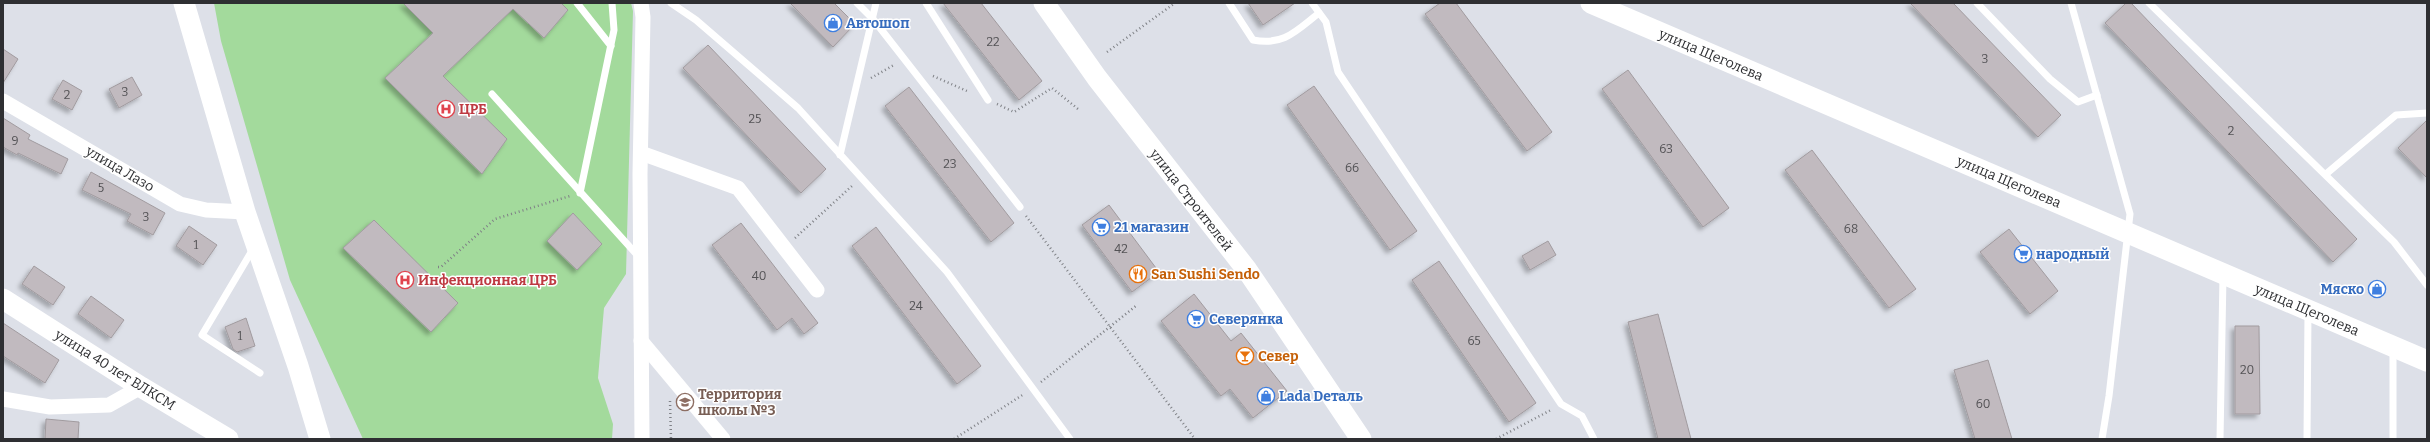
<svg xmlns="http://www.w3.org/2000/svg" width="2430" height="442" viewBox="0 0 2430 442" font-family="Bitter,serif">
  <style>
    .green { fill: #a3da9c }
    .building { fill: #c1babf; stroke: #a19b9f; filter: url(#shadow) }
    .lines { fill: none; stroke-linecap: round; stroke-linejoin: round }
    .path { stroke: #7f8186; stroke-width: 2.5; stroke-dasharray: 1 3; stroke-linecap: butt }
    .lane { stroke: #fff; stroke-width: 7 }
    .street { stroke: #fff; stroke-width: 15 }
    .secondary { stroke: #fff; stroke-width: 21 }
    .labels { text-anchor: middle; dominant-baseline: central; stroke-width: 3; stroke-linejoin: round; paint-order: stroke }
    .number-label { font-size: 12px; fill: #535255 }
    .shop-label { font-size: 14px; font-weight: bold; fill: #366cbe; stroke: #fff; text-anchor: start }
    .street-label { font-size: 14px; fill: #2e2f32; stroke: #fff }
    .health-label { font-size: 14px; font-weight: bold; fill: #be3a42; stroke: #fff; text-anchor: start }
    .food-label { font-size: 14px; font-weight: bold; fill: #c56008; stroke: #fff; text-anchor: start }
    .education-label { font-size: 14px; font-weight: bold; fill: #785e54; stroke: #fff; text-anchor: start }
  </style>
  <defs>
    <filter id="shadow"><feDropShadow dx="-3.5" dy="3.5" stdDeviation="2" flood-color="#0004"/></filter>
  </defs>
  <rect width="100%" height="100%" fill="#dde0e8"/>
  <polygon class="green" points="214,3 631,3 633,11 626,274 604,308 598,378 613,424 612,439 363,439 290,280 221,41"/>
  <g class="building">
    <polygon points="403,3 561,3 568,10 544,38 513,9 443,76 507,139 482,174 385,78 433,33"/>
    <polygon points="790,3 834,3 855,24 833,47"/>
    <polygon points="943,3 981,3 1042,81 1019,100"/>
    <polygon points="1248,3 1295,3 1263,25"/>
    <polygon points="1440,3 1456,3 1552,132 1527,151 1425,14"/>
    <polygon points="1910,3 1953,3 2061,115 2038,137"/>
    <polygon points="2126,3 2131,3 2357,239 2333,262 2105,23"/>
    <polygon points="708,45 826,169 801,193 683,68"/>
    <polygon points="3,49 18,59 3,83"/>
    <polygon points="1628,70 1729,208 1703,227 1602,89"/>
    <polygon points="132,77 142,95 119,108 109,89"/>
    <polygon points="63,80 82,91 72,110 52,99"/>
    <polygon points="1314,86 1417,231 1390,250 1287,105"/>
    <polygon points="909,87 1014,223 991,242 885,106"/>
    <polygon points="3,118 30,135 28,139 68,159 61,174 18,153 17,155 3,147"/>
    <polygon points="2427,120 2427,178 2398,148"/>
    <polygon points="1812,150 1916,289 1889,308 1785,170"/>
    <polygon points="91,172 165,213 153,235 127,221 131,214 82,190"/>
    <polygon points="1109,205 1159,272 1132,292 1082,225"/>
    <polygon points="573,213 602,244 577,270 547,241"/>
    <polygon points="374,220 458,303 431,332 343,248"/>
    <polygon points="741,223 818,323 804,334 792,318 777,330 712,245"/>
    <polygon points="189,226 217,245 203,265 176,246"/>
    <polygon points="876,227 981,366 957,384 852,246"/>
    <polygon points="2009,229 2058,291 2030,314 1980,252"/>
    <polygon points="1548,241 1556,255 1530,270 1522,256"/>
    <polygon points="1439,261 1536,403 1509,422 1412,280"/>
    <polygon points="34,266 65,287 53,305 22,284"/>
    <polygon points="1194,294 1231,341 1241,333 1287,391 1253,418 1230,389 1221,396 1161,321"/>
    <polygon points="91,296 124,320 111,338 78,314"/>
    <polygon points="1658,314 1691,439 1658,439 1628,322"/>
    <polygon points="246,318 255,346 237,352 233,349 225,327"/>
    <polygon points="3,323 59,360 45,383 3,356"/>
    <polygon points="2235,326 2259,326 2260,414 2235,414"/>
    <polygon points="1988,360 2012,439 1975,439 1954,370"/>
    <polygon points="46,419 79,422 78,439 45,439"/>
  </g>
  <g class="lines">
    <g class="path">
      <polyline points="1107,52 1175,3"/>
      <polyline points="933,76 967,91"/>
      <polyline points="871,78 894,65"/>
      <polyline points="997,104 1014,112 1052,88 1078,109"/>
      <polyline points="1026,216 1195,439"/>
      <polyline points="795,238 853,185"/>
      <polyline points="438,267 441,267 495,219 570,196"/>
      <polyline points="1041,382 1137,305"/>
      <polyline points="670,401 671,439"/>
      <polyline points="954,439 1024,394"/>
      <polyline points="1496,439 1551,410"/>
    </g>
    <g class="lane">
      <polyline points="577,3 611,46"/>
      <polyline points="671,3 696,20 798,108 947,272 1070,439"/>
      <polyline points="857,3 873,19 1020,207"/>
      <polyline points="926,3 988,100"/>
      <path d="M1229,3l24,37c31,6 43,-9 66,-27"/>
      <polyline points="1312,3 1326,22 1338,72 1561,404 1582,416 1594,439"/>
      <polyline points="1977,3 2050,79 2078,102 2097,95"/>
      <polyline points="2071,3 2130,214 2109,396 2102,439"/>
      <polyline points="2149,3 2394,242 2427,285"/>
      <polyline points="492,94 639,257"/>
      <polyline points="840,155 876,3"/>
      <polyline points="2326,174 2396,115 2427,113"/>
      <polyline points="580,193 614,30 612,3"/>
      <polyline points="253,249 202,335 260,373"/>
      <polyline points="2220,439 2223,276"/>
      <polyline points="2307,439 2308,312"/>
      <polyline points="2393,439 2393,349"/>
    </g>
    <g class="street">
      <polyline points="641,3 643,17 640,174 642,439"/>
      <polyline points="3,101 180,204 206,210 245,212"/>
      <polyline points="641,153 738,188 817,290"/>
      <polyline points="641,341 723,439"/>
      <polyline points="3,399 50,407 109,405 141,387"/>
    </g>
    <g class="secondary">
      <polyline points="184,3 245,212 298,366 320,439"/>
      <polyline points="1044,3 1097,78 1247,270 1361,439"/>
      <polyline points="1591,3 2427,361"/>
      <polyline points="3,299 141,387 228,439"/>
    </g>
  </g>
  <defs>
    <symbol id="shop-ring" viewBox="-11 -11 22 22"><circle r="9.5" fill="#fff" stroke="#3f7fe0" stroke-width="1.5"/><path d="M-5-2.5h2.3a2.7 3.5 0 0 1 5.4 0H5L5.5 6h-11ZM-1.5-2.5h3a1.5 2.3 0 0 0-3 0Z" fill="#3f7fe0"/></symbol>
    <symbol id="hospital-ring" viewBox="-11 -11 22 22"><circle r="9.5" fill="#fff" stroke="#e0444e" stroke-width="1.5"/><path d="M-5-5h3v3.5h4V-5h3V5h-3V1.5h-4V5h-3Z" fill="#e0444e"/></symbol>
    <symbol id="supermarket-ring" viewBox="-11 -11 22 22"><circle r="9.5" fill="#fff" stroke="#3f7fe0" stroke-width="1.5"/><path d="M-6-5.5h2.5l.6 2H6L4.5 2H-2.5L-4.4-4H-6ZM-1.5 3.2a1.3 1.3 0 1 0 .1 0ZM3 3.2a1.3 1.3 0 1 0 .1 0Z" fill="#3f7fe0"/></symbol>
    <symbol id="restaurant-ring" viewBox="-11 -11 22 22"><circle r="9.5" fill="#fff" stroke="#e8710a" stroke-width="1.5"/><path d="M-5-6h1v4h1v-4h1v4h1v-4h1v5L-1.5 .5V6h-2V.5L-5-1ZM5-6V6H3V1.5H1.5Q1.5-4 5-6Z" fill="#e8710a"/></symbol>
    <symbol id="bar-ring" viewBox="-11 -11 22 22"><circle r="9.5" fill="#fff" stroke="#e8710a" stroke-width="1.5"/><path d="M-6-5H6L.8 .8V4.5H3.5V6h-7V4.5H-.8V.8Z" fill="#e8710a"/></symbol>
    <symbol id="school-ring" viewBox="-11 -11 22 22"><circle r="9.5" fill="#fff" stroke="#8d6e63" stroke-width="1.5"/><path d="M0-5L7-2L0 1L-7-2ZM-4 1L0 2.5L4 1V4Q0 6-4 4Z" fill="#8d6e63"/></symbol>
  </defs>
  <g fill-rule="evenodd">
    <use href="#shop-ring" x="823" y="13" width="20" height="20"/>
    <use href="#hospital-ring" x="436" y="99" width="20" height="20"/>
    <use href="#supermarket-ring" x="1091" y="217" width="20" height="20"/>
    <use href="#supermarket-ring" x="2013" y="244" width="20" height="20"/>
    <use href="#restaurant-ring" x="1128" y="264" width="20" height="20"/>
    <use href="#hospital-ring" x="395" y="270" width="20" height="20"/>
    <use href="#shop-ring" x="2367" y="279" width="20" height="20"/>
    <use href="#supermarket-ring" x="1186" y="309" width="20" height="20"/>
    <use href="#bar-ring" x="1235" y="346" width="20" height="20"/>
    <use href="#shop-ring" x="1256" y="386" width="20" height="20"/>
    <use href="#school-ring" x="675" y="392" width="20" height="20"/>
  </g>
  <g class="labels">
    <g class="number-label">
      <text x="993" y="42">22</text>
      <text x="1985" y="59">3</text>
      <text x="125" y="92">3</text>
      <text x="67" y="95">2</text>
      <text x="755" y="119">25</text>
      <text x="2231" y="131">2</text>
      <text x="15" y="141">9</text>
      <text x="1666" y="149">63</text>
      <text x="950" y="164">23</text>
      <text x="1352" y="168">66</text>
      <text x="101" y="188">5</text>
      <text x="146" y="217">3</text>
      <text x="1851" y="229">68</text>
      <text x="196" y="245">1</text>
      <text x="1121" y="249">42</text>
      <text x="759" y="276">40</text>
      <text x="916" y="306">24</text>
      <text x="240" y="336">1</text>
      <text x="1474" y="341">65</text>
      <text x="2247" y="370">20</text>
      <text x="1983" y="404">60</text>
    </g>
    <g class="shop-label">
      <text x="846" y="23">Автошоп</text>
      <text x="1114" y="227">21 магазин</text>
      <text x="2036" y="254">народный</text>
      <text x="2364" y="289" text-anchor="end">Мяско</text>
      <text x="1209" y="319">Северянка</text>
      <text x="1279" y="396">Lada Dеталь</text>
    </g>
    <g class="street-label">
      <text transform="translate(1711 55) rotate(23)">улица Щеголева</text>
      <text transform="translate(120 169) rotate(30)">улица Лазо</text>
      <text transform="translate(2009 182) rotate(23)">улица Щеголева</text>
      <text transform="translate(1191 200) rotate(52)">улица Строителей</text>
      <text transform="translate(2307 310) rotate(23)">улица Щеголева</text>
      <text transform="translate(115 370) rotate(32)">улица 40 лет ВЛКСМ</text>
    </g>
    <g class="health-label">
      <text x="459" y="109">ЦРБ</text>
      <text x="418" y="280">Инфекционная ЦРБ</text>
    </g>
    <g class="food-label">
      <text x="1151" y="274">San Sushi Sendo</text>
      <text x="1258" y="356">Север</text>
    </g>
    <g class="education-label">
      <text x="698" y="394">Территория<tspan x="698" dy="16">школы №3</tspan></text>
    </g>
  </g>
  <rect width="2430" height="442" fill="none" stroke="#2e2f32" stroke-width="8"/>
</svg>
